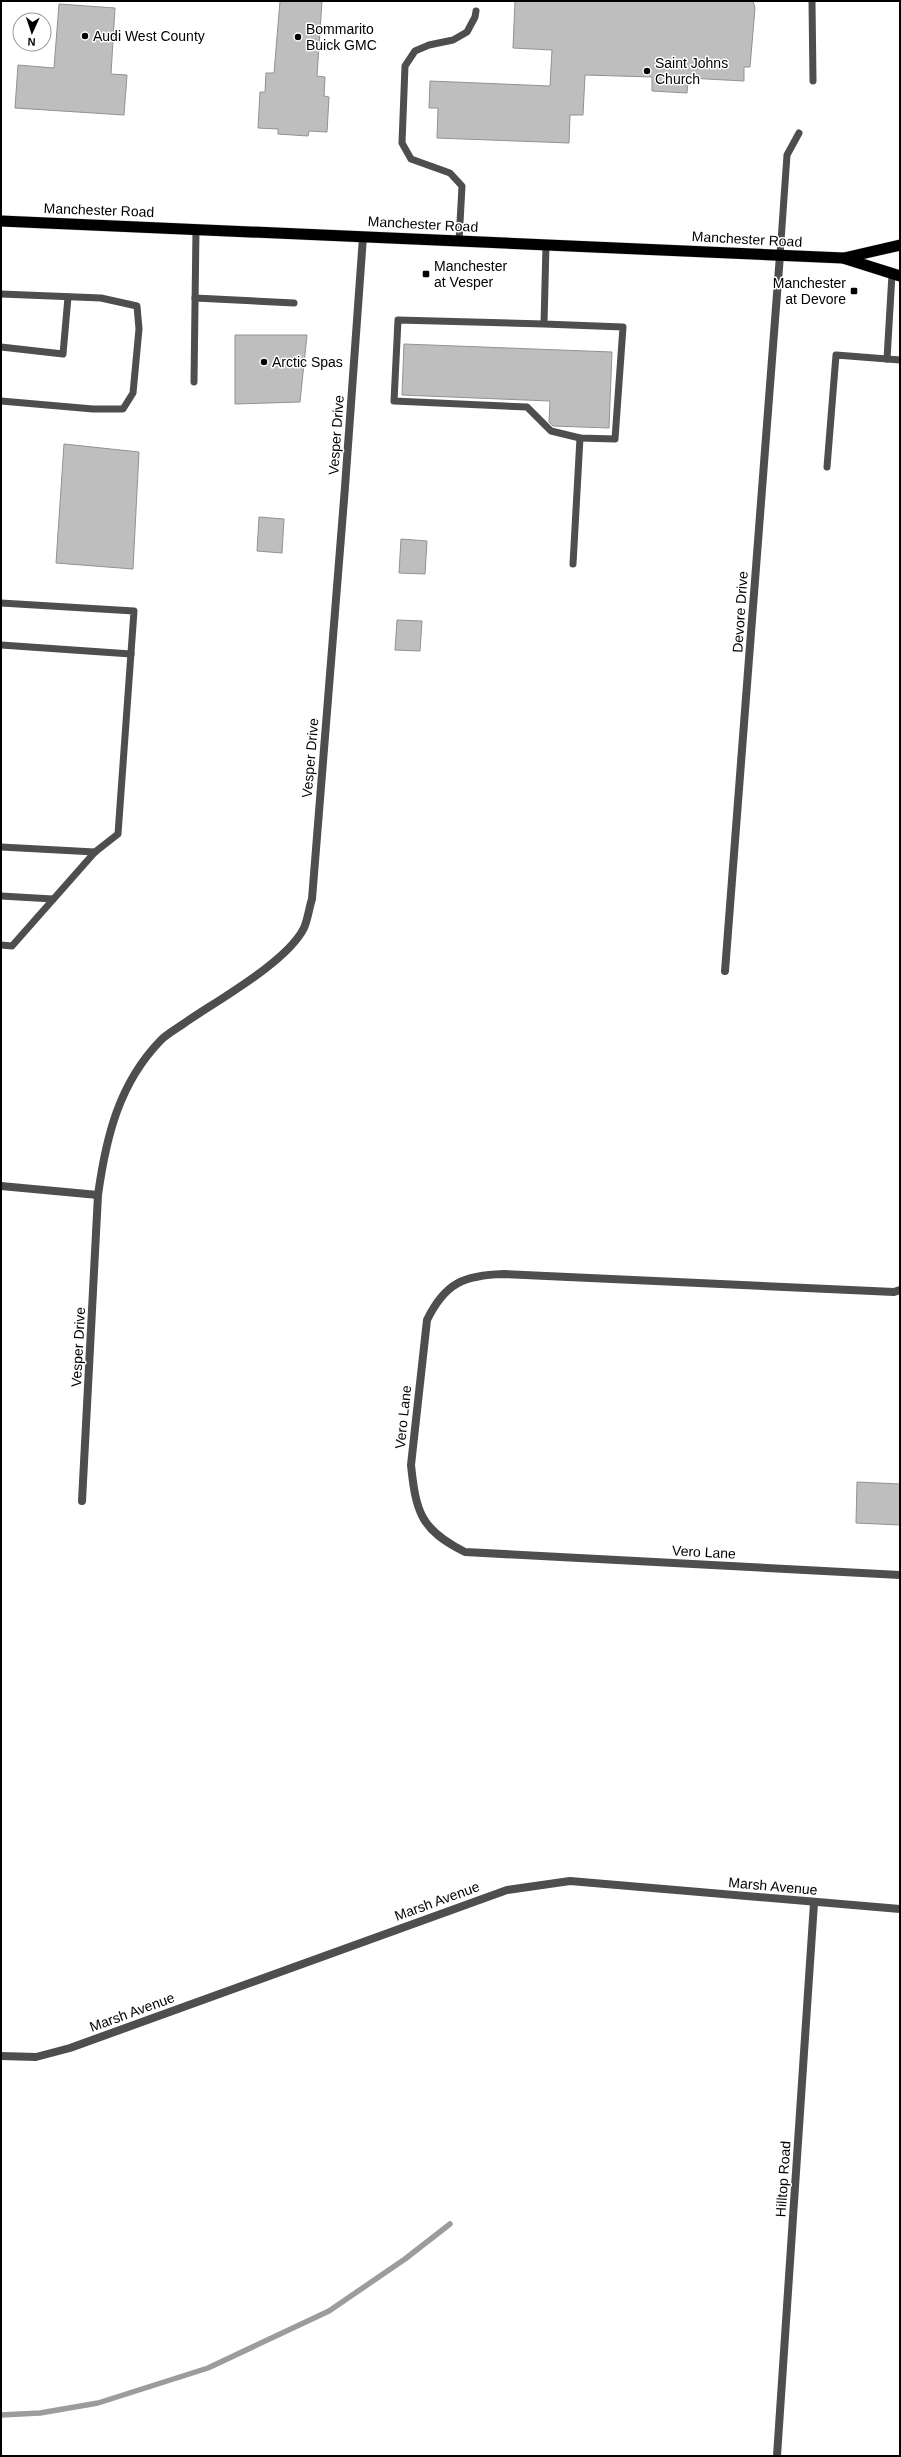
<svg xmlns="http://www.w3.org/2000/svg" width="901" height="2457" viewBox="0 0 901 2457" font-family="Arial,sans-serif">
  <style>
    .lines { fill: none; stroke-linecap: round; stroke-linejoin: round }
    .stream { stroke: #9c9c9c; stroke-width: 5.5 }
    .building { fill: #bebebe; stroke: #929292 }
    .trunk-casing { stroke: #dbdbdb; stroke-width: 12 }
    .service { stroke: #4e4e4e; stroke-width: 7 }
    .minor { stroke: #4e4e4e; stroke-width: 8 }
    .trunk { stroke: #000; stroke-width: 11 }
    .poi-dot { fill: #000; stroke: #fff; stroke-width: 1.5 }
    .labels { text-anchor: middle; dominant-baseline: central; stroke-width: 3; stroke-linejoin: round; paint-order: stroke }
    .poi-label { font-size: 14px; fill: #000; stroke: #fff; text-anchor: start }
    .street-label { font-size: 14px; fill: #000; stroke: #fff }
  </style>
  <rect width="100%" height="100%" fill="#fff"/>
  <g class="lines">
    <polyline class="stream" points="1,2415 40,2413 98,2403 208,2368 329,2311 405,2259 450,2224"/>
  </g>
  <g class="building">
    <polygon points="280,1 322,1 317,76 325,77 324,96 329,97 327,132 309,131 308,136 278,134 278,129 258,128 260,92 265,92 266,73 274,73"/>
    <polygon points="515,1 753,1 755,8 750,67 744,67 744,81 688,78 687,93 652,91 652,77 585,75 583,115 570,115 569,143 437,138 438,108 429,108 430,81 550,86 552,50 513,48"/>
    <polygon points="59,4 115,8 111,74 127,75 124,115 15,108 18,65 54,68"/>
    <polygon points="235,335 307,335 300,402 235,404"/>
    <polygon points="404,344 612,352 609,428 553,426 549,422 550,401 402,395"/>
    <polygon points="64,444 139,452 133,569 56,563"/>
    <polygon points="259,517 284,519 282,553 257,551"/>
    <polygon points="401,539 427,541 425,574 399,573"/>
    <polygon points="397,620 422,621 420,651 395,650"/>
    <polygon points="857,1482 900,1484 900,1525 856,1523"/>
  </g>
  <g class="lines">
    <defs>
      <g id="trunk">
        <polyline points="1,221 843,258 900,276"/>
        <polyline points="844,258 900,245"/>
      </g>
    </defs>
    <use href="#trunk" class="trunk-casing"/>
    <g class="service">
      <polyline points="812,1 813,81"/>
      <polyline points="459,241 462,186 450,173 411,159 402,143 405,66 415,51 429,45 453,40 467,32 475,17 476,11"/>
      <polyline points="780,255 787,155 799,133"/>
      <polyline points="1,294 101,298 137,306 139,329 133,393 123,409 93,409 1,401"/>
      <polyline points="195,298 294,303"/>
      <polyline points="544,324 623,327 615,439 580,438 551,431 527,407 394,401 398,320 544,324 546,245"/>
      <polyline points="1,347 63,354 68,297"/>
      <polyline points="887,359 892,274"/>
      <polyline points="194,382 196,229"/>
      <polyline points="827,467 836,355 900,360"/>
      <polyline points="573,564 580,438"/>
      <polyline points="1,603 134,611 118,834 95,852 12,946 1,945"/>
      <polyline points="1,645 131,654"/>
      <polyline points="1,847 95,852"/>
      <polyline points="1,896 53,899"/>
    </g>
    <g class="minor">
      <polyline points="725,971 780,255"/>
      <polyline points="1,1186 98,1195"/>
      <path d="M900,1290l-6,2 -390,-18c-40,1 -59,9 -77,46l-16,145c5,48 10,65 54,87l435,23"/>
      <path d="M82,1501l16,-306c8,-58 21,-112 63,-155 7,-7 17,-12 25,-18 32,-22 101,-60 118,-94 4,-9 5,-20 8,-29l33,-412 18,-250"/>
      <polyline points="1,2056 36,2057 70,2048 507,1890 570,1881 900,1909"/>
      <polyline points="777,2456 814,1903"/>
    </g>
    <use href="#trunk" class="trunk"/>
  </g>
  <g class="poi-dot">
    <circle cx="85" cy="36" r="4"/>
    <circle cx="298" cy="37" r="4"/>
    <circle cx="647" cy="71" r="4"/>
    <rect x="422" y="270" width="8" height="8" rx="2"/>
    <rect x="850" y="287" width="8" height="8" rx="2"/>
    <circle cx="264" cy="362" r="4"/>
  </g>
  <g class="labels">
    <g class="poi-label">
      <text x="306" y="29">Bommarito<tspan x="306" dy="16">Buick GMC</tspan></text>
      <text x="93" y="36">Audi West County</text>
      <text x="655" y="63">Saint Johns<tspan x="655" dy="16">Church</tspan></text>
      <text x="434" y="266">Manchester<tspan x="434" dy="16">at Vesper</tspan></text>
      <text x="846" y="283" text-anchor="end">Manchester<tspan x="846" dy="16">at Devore</tspan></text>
      <text x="272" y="362">Arctic Spas</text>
    </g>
    <g class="street-label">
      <text transform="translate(99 210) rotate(2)">Manchester Road</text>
      <text transform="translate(423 224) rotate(3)">Manchester Road</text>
      <text transform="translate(747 239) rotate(3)">Manchester Road</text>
      <text transform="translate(336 435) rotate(-86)">Vesper Drive</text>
      <text transform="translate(740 612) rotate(-86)">Devore Drive</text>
      <text transform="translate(310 758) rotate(-85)">Vesper Drive</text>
      <text transform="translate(78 1347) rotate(-87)">Vesper Drive</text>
      <text transform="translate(403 1417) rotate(-84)">Vero Lane</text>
      <text transform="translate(704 1552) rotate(3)">Vero Lane</text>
      <text transform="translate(773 1886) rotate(5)">Marsh Avenue</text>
      <text transform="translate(437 1901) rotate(-20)">Marsh Avenue</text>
      <text transform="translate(132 2012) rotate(-20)">Marsh Avenue</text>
      <text transform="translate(783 2179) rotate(-86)">Hilltop Road</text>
    </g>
  </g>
  <rect width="901" height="2457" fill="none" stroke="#000000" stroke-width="4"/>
  <g transform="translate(32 32) rotate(183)"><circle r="19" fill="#ffffff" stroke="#999999"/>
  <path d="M0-3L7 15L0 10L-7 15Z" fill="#000000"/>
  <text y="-6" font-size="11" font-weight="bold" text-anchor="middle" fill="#000000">N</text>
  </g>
</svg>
